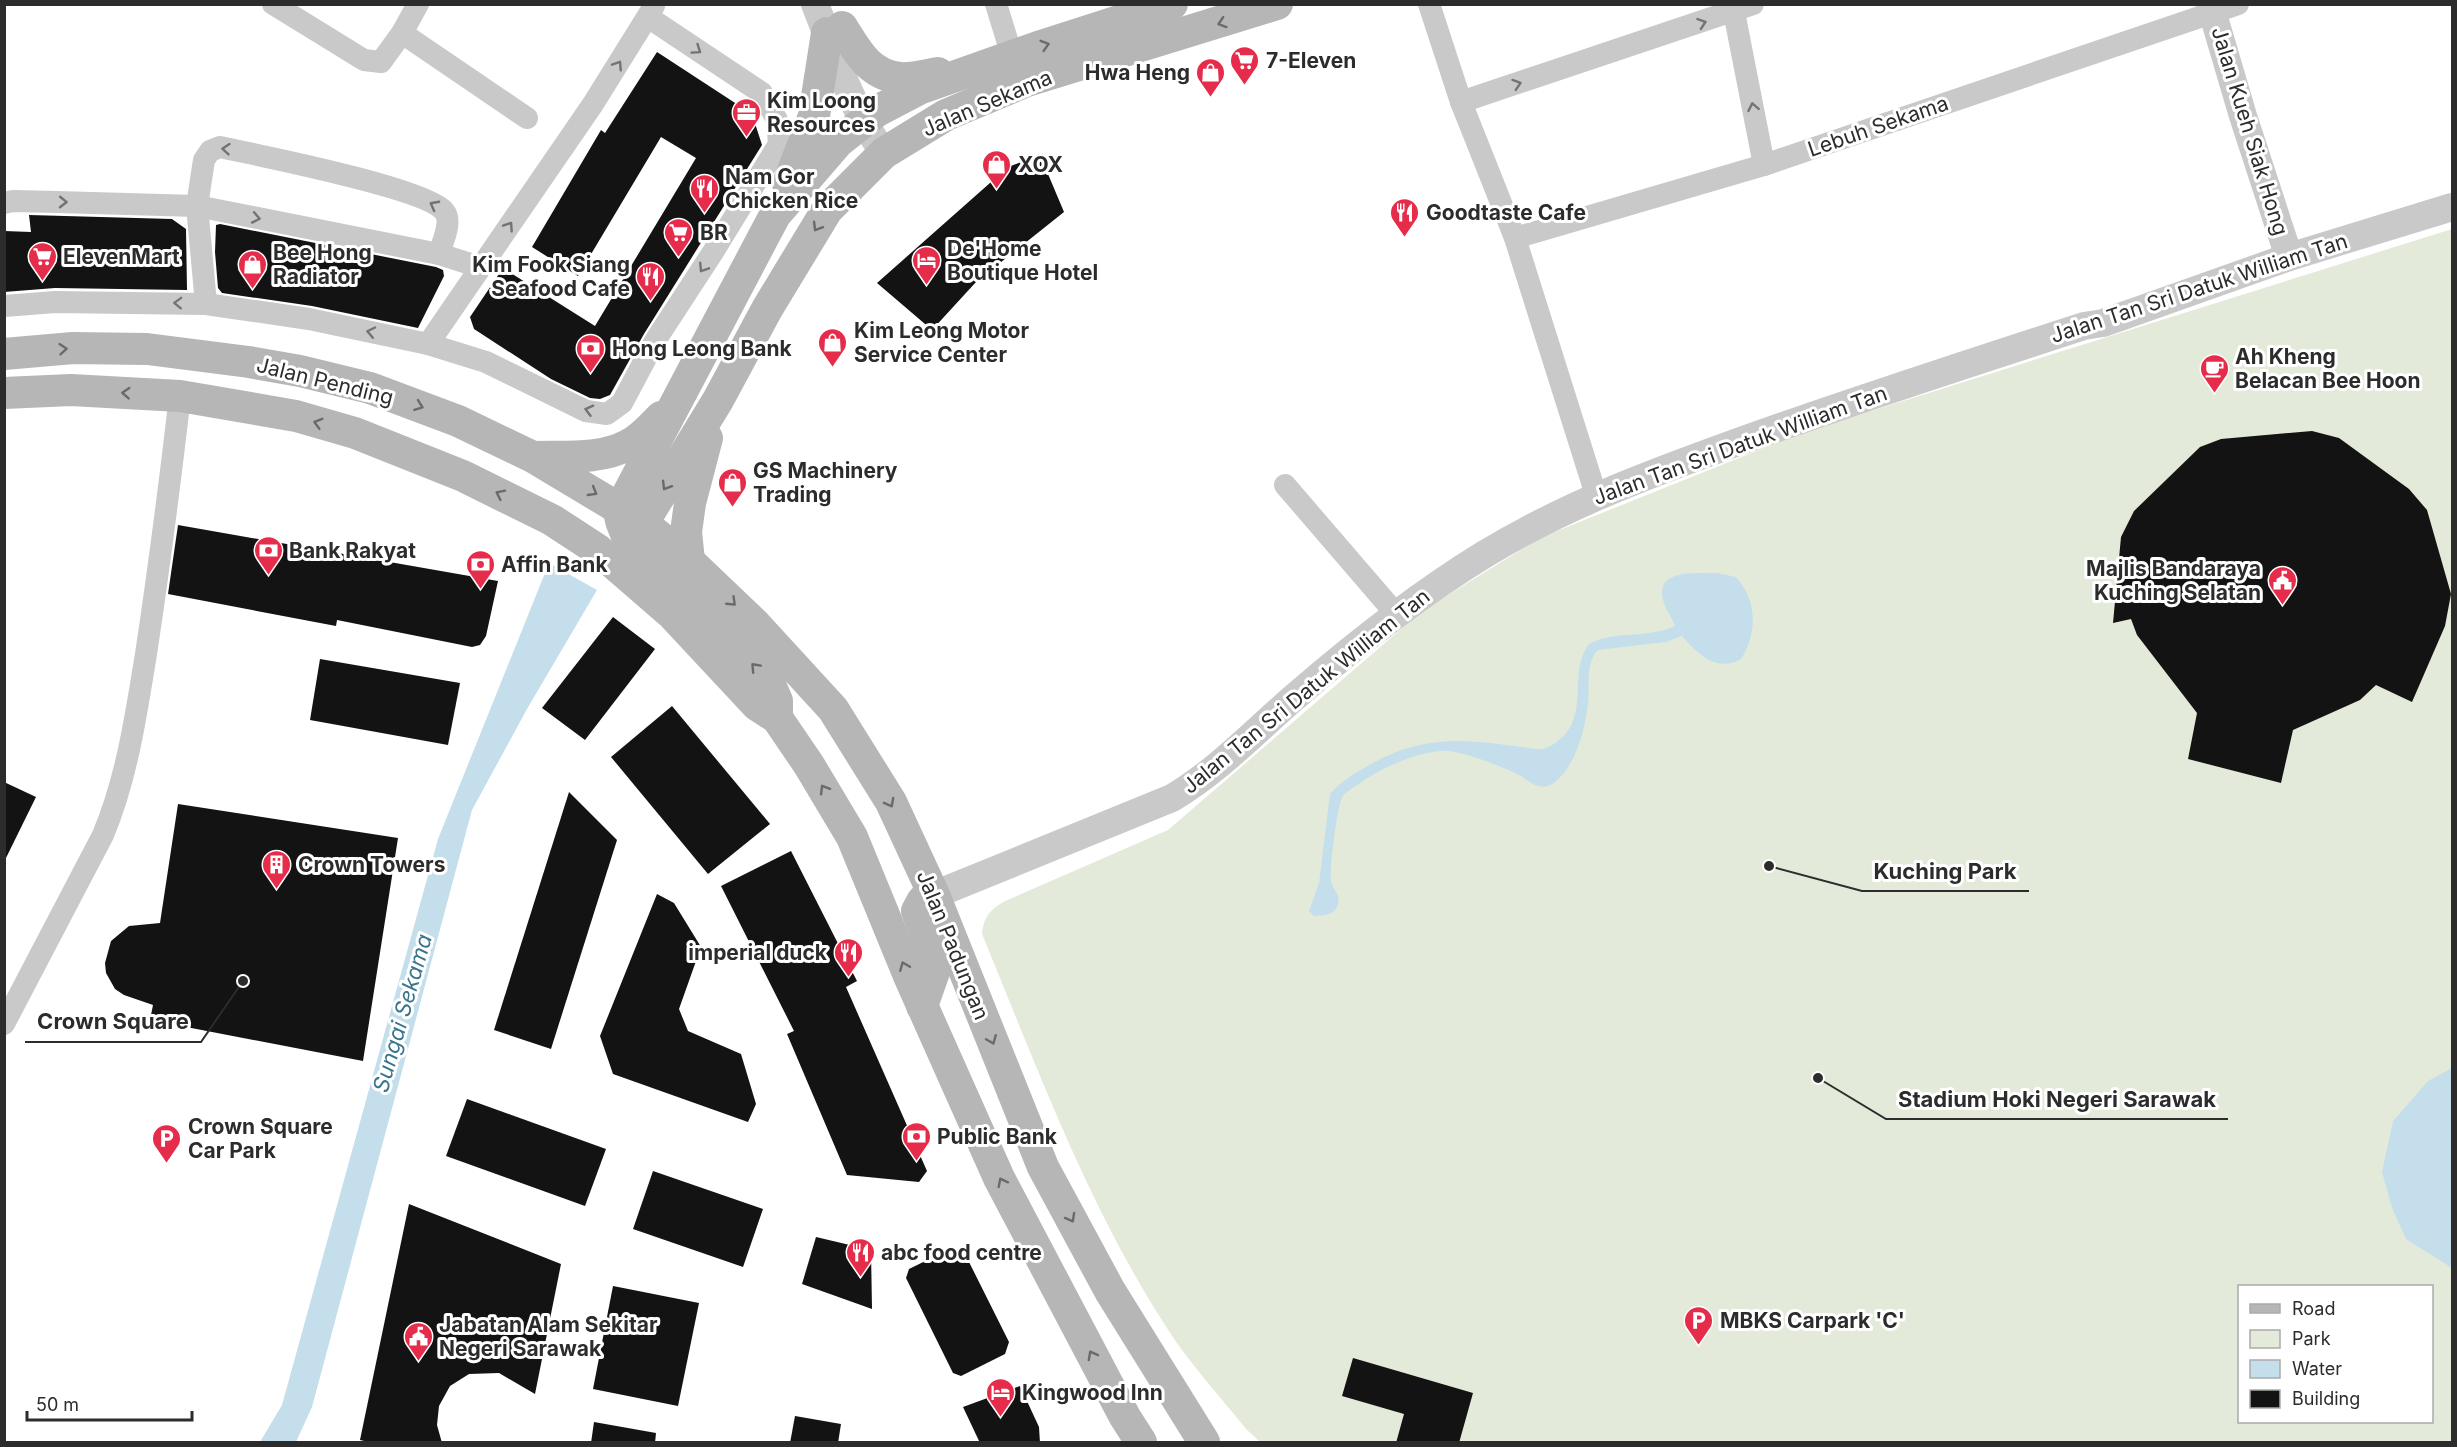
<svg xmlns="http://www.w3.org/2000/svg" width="2457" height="1447" viewBox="0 0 2457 1447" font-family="Inter,sans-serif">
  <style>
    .green { fill: #e4ead9; fill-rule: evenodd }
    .water { fill: #c4dfeb }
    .building { fill: #131313 }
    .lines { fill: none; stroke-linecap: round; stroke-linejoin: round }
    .minor { stroke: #c9c9c9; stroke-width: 22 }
    .tertiary { stroke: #c9c9c9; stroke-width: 28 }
    .secondary { stroke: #b6b6b6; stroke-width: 32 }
    .oneway { stroke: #6a6a6a }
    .oneway2 { stroke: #737373 }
    .labels { text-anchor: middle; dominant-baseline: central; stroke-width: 6; stroke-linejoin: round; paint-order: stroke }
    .poi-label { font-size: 21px; font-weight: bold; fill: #2c2c2c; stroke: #fff; text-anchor: start }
    .street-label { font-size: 21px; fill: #2c2c2c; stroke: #fff }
    .water-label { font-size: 22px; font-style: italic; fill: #3a758e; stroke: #fff }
    .leader { fill: none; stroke: #2c2c2c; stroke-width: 2 }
    .callout-dot { fill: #2c2c2c; stroke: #fff; stroke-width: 2 }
    .callout-label { font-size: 22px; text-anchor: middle; font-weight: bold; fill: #2c2c2c; stroke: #fff; stroke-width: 6; stroke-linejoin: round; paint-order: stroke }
  </style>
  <rect width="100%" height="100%" fill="#fff"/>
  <path class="green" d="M2452,229v1213h-1192l-14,-13c-26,-33 -59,-68 -81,-104 -78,-121 -128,-258 -183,-391 2,-17 7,-23 21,-32l165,-72 254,-219 120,-74 259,-104zM2240,1286h192v136h-192z"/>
  <g class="water">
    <polygon points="549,563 597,590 527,709 472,810 312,1407 296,1442 260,1442 282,1405 438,839"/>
    <path d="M1717,573l19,4c21,23 22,56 5,82 -23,14 -44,-5 -59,-23l-16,6 -68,8c-13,13 -8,36 -10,53 -3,26 -11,61 -33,79 -3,3 -11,6 -17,4 -6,-1 -13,-8 -19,-11 -15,-8 -62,-26 -78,-24 -28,2 -61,18 -84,34 -4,3 -11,7 -14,11 -6,8 -14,77 -12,86 3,9 11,14 6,25 -4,9 -14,8 -23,9l-5,-5 10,-28 11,-89c10,-12 23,-20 36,-27 60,-36 105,-27 170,-18 9,1 15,-3 22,-8 33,-25 9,-68 31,-97 25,-14 59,-5 86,-18 -3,-9 -10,-17 -12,-26 -8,-32 34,-26 54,-27z"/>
    <polygon points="2452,1068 2452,1268 2406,1239 2392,1208 2382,1172 2393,1121 2428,1081"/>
  </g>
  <g class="building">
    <polygon points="657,52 752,114 762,145 644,334 610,395 600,399 590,398 551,379 474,329 470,317 503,268 595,326 696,158 661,137 578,276 532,247 601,130 605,133"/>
    <polygon points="1040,155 1064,212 976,282 932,330 877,283 1008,167"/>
    <polygon points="29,215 172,219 186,229 187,290 55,288 4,292 4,231 31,232"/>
    <polygon points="220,224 436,267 443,270 444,276 418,328 312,306 222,293 218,288 215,252 216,225"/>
    <polygon points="2312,431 2339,438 2409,489 2427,510 2451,594 2445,626 2412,702 2376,685 2360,700 2293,730 2281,783 2188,759 2197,713 2137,635 2131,619 2113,623 2121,537 2134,511 2200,447 2221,439"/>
    <polygon points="178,525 498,581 486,636 480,645 472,647 337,620 336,626 168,594"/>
    <polygon points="613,617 655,649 585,740 542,708"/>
    <polygon points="320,659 460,683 448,745 310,720"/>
    <polygon points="672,706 770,824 708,874 611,757"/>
    <polygon points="4,782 36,797 4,862"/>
    <polygon points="569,792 617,840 551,1049 494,1030"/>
    <polygon points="178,804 398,838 363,1061 150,1020 153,1005 124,995 115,989 106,973 105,963 111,941 129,926 160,923"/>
    <polygon points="791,851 857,981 846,987 927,1171 919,1182 847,1175 787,1034 794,1031 721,886"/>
    <polygon points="657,894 674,903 701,947 679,1009 688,1031 741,1054 756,1104 748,1122 613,1074 600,1036"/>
    <polygon points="467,1099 606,1149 585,1206 446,1156"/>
    <polygon points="653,1171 763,1209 743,1267 633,1229"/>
    <polygon points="409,1204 561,1264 535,1394 499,1373 469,1374 450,1386 439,1406 437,1425 442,1443 373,1443 360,1440"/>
    <polygon points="816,1237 871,1250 872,1309 802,1284"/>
    <polygon points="954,1247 964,1252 1009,1342 1005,1354 961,1376 953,1373 906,1278 909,1269"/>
    <polygon points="613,1286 699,1303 678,1406 593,1389"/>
    <polygon points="1353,1358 1473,1393 1459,1443 1396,1443 1404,1414 1342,1396"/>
    <polygon points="1020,1386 1039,1427 1040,1443 980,1443 963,1407"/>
    <polygon points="795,1416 841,1424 838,1443 790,1443"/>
    <polygon points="594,1422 656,1433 655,1443 591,1443"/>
  </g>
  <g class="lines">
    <g class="minor">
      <polyline points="273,4 364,60 381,62 402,33 418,4"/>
      <polyline points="996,4 1012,56"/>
      <polyline points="1429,4 1461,102 1515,238 1596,495"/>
      <polyline points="1738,4 1734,12 1764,165"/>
      <polyline points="402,33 527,118"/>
      <polyline points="1461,102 1753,4"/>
      <polyline points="4,203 13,201 57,202 197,206 439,254 480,267"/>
      <polyline points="1515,238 1764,165 2238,4"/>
      <path d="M206,304l-9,-98 7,-46 6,-9 10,-4c37,8 205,41 224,64 9,10 -2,32 -5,43"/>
      <polyline points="4,306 55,302 206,304 309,319 428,344 486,362 586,411 607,414 622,403 655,341 713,252 779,144 777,120 762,93 648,17"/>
      <polyline points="428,344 593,104 654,6"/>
      <polyline points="1285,485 1396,614"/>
      <path d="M4,1024l99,-189c24,-57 33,-120 43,-181 13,-86 24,-172 34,-258"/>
    </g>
    <g class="tertiary">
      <polyline points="815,4 845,82 863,122 884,153"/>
      <polyline points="2210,4 2243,116 2289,257"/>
      <path d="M934,895l238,-97c47,-28 84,-68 125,-103 59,-51 121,-100 188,-141 84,-51 175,-84 267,-117 110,-39 221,-75 332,-111l19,-3 186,-66 163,-50"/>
    </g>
    <g class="secondary">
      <path d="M842,27c15,24 27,48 58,51 12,1 26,-3 38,-5"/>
      <polyline points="788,184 814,116 827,33"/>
      <polyline points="4,354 73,348 147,349 249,362 300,371 370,388 458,421 533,457 643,523 689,561 755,624 833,709 891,802 934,895 1043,1167 1110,1291 1204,1442"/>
      <polyline points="4,393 71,390 180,396 296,416 355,433 463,476 552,520 598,550 673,615 757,705 777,718 809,765 852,837 909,976 999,1178 1125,1417 1141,1442"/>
      <path d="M534,457c30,-1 66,3 94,-12 13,-6 23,-18 33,-28"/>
      <polyline points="626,534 643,523 718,400 767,309 827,210 884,153 946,115 1027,81 1277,4"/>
      <polyline points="689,561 686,532 690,503 707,438"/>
      <path d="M777,718v-17l-8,-19 -142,-148c-5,-8 -8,-16 -7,-25l155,-294 63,-73 39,-31 42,-22 119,-42 134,-43"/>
      <polyline points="922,1006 935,969 935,958 917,911 923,900 934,895"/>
    </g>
  </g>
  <defs><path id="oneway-chevron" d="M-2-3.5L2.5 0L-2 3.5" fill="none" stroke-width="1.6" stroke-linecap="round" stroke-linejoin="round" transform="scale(1.5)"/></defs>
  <g class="oneway">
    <use href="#oneway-chevron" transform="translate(1222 23) rotate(162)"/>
    <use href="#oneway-chevron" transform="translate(1045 45) rotate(-17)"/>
    <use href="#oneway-chevron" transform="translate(817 227) rotate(121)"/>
    <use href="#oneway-chevron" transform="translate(63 349) rotate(-5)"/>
    <use href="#oneway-chevron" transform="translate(126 393) rotate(-177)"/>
    <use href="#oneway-chevron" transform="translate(419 406) rotate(20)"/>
    <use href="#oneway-chevron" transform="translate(318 423) rotate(-164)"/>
    <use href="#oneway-chevron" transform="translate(666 486) rotate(121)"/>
    <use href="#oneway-chevron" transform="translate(593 492) rotate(31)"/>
    <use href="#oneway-chevron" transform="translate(500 494) rotate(-154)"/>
    <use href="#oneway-chevron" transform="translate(732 602) rotate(44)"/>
    <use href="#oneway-chevron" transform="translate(755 667) rotate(-133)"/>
    <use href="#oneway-chevron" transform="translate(824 789) rotate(-121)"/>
    <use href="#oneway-chevron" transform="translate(890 803) rotate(62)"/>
    <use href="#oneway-chevron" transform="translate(904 966) rotate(-112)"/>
    <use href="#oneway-chevron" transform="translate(992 1040) rotate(68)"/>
    <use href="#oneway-chevron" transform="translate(1002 1182) rotate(-117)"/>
    <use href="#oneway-chevron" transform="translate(1071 1218) rotate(61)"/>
    <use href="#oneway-chevron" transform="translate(1092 1355) rotate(-118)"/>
  </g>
  <g class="oneway2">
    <use href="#oneway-chevron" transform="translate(1702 23) rotate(-19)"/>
    <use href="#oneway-chevron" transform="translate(697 50) rotate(34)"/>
    <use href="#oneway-chevron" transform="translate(618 65) rotate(-57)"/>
    <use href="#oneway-chevron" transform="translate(1517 84) rotate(-18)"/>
    <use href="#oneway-chevron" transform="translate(1753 107) rotate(-101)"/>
    <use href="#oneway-chevron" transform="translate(226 149) rotate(-175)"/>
    <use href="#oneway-chevron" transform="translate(63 202) rotate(1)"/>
    <use href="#oneway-chevron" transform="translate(434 205) rotate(-152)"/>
    <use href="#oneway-chevron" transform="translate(256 218) rotate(11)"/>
    <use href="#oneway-chevron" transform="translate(509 226) rotate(-56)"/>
    <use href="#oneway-chevron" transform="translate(703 268) rotate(123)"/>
    <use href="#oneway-chevron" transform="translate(178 303) rotate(-178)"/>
    <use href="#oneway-chevron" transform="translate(371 332) rotate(-168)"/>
    <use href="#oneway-chevron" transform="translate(589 410) rotate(-165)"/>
  </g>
  <defs>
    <symbol id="supermarket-pin" viewBox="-11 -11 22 30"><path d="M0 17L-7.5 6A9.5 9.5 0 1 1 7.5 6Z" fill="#e52c4a" stroke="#fff"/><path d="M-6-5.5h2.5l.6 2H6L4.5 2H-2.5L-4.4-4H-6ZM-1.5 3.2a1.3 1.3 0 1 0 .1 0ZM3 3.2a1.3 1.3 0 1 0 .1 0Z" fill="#fff"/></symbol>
    <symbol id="shop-pin" viewBox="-11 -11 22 30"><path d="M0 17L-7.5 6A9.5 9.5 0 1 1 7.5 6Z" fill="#e52c4a" stroke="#fff"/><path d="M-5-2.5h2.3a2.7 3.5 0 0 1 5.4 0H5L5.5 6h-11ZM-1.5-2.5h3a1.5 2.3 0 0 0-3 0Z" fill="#fff"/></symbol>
    <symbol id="office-pin" viewBox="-11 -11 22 30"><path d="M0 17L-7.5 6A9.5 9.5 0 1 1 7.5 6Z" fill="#e52c4a" stroke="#fff"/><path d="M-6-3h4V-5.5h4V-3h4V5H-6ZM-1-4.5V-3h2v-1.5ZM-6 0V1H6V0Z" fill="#fff"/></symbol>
    <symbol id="restaurant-pin" viewBox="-11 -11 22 30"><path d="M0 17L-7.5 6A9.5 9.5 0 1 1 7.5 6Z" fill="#e52c4a" stroke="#fff"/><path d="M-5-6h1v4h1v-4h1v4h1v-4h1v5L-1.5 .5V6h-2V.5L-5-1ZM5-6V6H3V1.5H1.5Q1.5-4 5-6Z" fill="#fff"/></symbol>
    <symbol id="hotel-pin" viewBox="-11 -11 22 30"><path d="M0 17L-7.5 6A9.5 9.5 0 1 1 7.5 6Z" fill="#e52c4a" stroke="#fff"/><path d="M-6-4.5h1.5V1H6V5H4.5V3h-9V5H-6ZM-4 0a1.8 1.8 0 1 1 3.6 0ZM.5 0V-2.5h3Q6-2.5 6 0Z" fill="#fff"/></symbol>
    <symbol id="bank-pin" viewBox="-11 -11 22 30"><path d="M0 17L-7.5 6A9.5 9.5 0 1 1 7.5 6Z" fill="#e52c4a" stroke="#fff"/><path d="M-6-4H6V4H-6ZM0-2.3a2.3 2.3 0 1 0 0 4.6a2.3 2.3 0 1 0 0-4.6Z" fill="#fff"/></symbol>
    <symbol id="cafe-pin" viewBox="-11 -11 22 30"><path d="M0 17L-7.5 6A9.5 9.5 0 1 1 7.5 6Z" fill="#e52c4a" stroke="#fff"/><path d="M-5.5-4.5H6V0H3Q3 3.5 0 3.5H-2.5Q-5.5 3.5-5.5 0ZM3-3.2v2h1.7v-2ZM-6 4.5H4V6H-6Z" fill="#fff"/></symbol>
    <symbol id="civic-pin" viewBox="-11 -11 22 30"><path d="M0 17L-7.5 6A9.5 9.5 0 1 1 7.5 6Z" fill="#e52c4a" stroke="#fff"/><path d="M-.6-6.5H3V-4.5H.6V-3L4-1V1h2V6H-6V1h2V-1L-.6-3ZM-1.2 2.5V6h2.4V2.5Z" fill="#fff"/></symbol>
    <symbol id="building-pin" viewBox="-11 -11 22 30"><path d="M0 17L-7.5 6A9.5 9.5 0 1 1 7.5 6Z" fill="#e52c4a" stroke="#fff"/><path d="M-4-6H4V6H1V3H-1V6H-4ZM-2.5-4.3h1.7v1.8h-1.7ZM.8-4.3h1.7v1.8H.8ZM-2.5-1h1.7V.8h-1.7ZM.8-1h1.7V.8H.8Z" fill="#fff"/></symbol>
    <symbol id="parking-pin" viewBox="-11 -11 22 30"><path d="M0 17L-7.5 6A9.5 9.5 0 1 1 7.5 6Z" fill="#e52c4a" stroke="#fff"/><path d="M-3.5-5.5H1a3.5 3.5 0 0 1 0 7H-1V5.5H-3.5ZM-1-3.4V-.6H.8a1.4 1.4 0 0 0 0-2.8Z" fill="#fff"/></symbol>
  </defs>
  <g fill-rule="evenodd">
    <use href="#supermarket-pin" x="1228" y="44" width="33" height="45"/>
    <use href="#shop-pin" x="1194" y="56" width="33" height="45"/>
    <use href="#office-pin" x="730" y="96" width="33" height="45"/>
    <use href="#shop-pin" x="980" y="148" width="33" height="45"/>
    <use href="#restaurant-pin" x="688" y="172" width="33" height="45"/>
    <use href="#restaurant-pin" x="1388" y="196" width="33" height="45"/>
    <use href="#supermarket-pin" x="662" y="216" width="33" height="45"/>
    <use href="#supermarket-pin" x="26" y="240" width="33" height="45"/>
    <use href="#hotel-pin" x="910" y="244" width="33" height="45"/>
    <use href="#shop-pin" x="236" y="248" width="33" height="45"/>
    <use href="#restaurant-pin" x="634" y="260" width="33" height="45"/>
    <use href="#shop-pin" x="816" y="326" width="33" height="45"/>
    <use href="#bank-pin" x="574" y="332" width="33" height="45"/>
    <use href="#cafe-pin" x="2198" y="352" width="33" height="45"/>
    <use href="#shop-pin" x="716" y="466" width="33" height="45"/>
    <use href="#bank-pin" x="252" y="534" width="33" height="45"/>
    <use href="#bank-pin" x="464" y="548" width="33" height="45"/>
    <use href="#civic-pin" x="2266" y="564" width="33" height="45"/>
    <use href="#building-pin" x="260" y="848" width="33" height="45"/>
    <use href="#restaurant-pin" x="832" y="936" width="33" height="45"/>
    <use href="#bank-pin" x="900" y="1120" width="33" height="45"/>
    <use href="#parking-pin" x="150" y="1122" width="33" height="45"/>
    <use href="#restaurant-pin" x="844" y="1236" width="33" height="45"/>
    <use href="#parking-pin" x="1682" y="1304" width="33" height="45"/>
    <use href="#civic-pin" x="402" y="1320" width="33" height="45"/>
    <use href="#hotel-pin" x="984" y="1376" width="33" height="45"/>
  </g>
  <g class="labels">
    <g class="poi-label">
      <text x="1266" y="60">7-Eleven</text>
      <text x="1190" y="72" text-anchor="end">Hwa Heng</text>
      <text x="767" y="100">Kim Loong<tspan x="767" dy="24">Resources</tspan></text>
      <text x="1018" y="164">XOX</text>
      <text x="725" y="176">Nam Gor<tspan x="725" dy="24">Chicken Rice</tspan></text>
      <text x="1426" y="212">Goodtaste Cafe</text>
      <text x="700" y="232">BR</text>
      <text x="947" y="248">De'Home<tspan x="947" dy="24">Boutique Hotel</tspan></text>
      <text x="273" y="252">Bee Hong<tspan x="273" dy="24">Radiator</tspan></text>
      <text x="63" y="256">ElevenMart</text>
      <text x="630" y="264" text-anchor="end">Kim Fook Siang<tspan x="630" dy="24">Seafood Cafe</tspan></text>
      <text x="854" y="330">Kim Leong Motor<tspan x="854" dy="24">Service Center</tspan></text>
      <text x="612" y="348">Hong Leong Bank</text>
      <text x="2235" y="356">Ah Kheng<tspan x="2235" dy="24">Belacan Bee Hoon</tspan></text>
      <text x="753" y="470">GS Machinery<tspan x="753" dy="24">Trading</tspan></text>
      <text x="289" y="550">Bank Rakyat</text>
      <text x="501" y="564">Affin Bank</text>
      <text x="2261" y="568" text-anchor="end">Majlis Bandaraya<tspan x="2261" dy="24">Kuching Selatan</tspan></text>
      <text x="298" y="864">Crown Towers</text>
      <text x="827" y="952" text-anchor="end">imperial duck</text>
      <text x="188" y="1126">Crown Square<tspan x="188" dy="24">Car Park</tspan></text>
      <text x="937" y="1136">Public Bank</text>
      <text x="881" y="1252">abc food centre</text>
      <text x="1720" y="1320">MBKS Carpark 'C'</text>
      <text x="439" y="1324">Jabatan Alam Sekitar<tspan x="439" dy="24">Negeri Sarawak</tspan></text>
      <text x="1022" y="1392">Kingwood Inn</text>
    </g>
    <g class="street-label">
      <text transform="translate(987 103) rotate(-23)">Jalan Sekama</text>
      <text transform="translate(1878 126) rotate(-19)">Lebuh Sekama</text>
      <text transform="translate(2250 131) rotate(73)">Jalan Kueh Siak Hong</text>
      <text transform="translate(2199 288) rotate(-18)">Jalan Tan Sri Datuk William Tan</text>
      <text transform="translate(325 381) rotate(14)">Jalan Pending</text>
      <text transform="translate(1740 445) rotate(-20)">Jalan Tan Sri Datuk William Tan</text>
      <text transform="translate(1306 691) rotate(-39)">Jalan Tan Sri Datuk William Tan</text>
      <text transform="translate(953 945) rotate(68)">Jalan Padungan</text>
    </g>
    <g class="water-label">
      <text transform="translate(402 1013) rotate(-74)">Sungai Sekama</text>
    </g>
  </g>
  <path class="leader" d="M1769 866L1862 891H2029M243 981L201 1042H25M1818 1078L1886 1119H2228"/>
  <g class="callout-dot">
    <circle cx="1769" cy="866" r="6"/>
    <circle cx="243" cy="981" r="6"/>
    <circle cx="1818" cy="1078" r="6"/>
  </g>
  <g class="callout-label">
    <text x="1945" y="879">Kuching Park</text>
    <text x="113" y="1029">Crown Square</text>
    <text x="2057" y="1107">Stadium Hoki Negeri Sarawak</text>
  </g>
  <rect width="2457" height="1447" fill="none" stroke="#2c2c2c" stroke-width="12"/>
  <rect x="2238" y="1285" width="195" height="138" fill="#ffffff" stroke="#ababab" stroke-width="1.5"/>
  <rect x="2250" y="1304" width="30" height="9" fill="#b6b6b6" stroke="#ababab" stroke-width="1.5"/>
  <text x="2292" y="1315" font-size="18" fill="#2c2c2c">Road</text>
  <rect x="2250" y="1330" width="30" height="18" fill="#e4ead9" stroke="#ababab" stroke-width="1.5"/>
  <text x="2292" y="1345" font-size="18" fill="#2c2c2c">Park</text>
  <rect x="2250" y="1360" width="30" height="18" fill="#c4dfeb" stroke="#ababab" stroke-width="1.5"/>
  <text x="2292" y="1375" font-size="18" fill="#2c2c2c">Water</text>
  <rect x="2250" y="1390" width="30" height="18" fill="#131313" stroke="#ababab" stroke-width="1.5"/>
  <text x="2292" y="1405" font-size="18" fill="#2c2c2c">Building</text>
  <path d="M27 1411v9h165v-9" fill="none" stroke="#2c2c2c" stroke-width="3"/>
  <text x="36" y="1411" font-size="18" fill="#2c2c2c" stroke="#ffffff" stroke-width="4.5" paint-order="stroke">50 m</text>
</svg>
